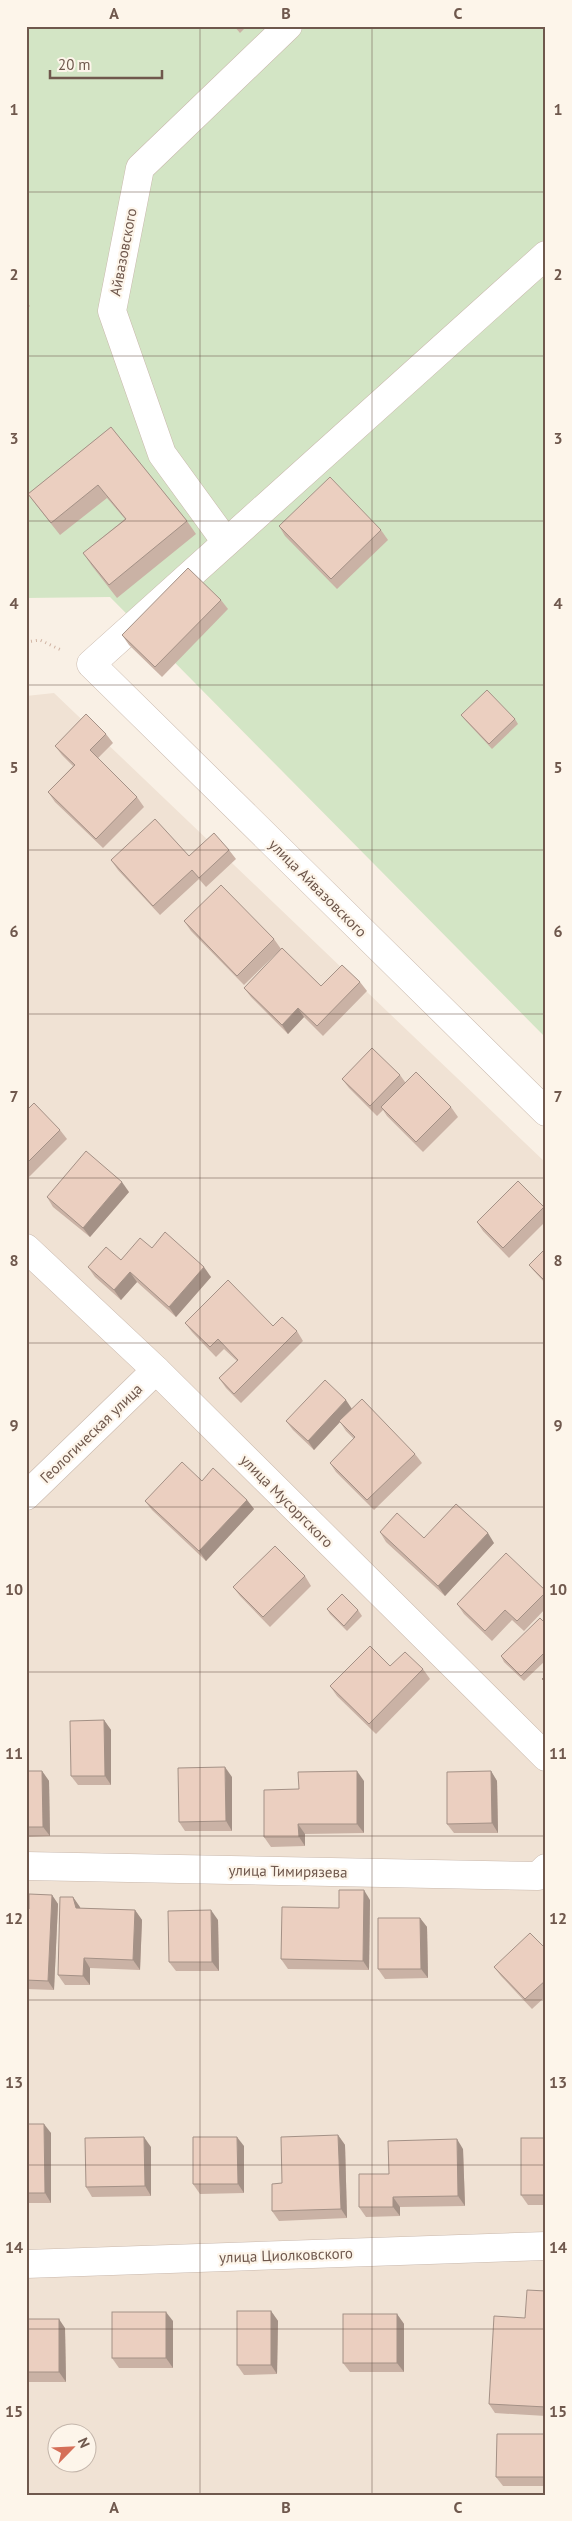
<svg xmlns="http://www.w3.org/2000/svg" width="572" height="2521" viewBox="0 0 572 2521" font-family="'PT Sans',sans-serif">
  <style>
    .residential { fill: #f0e2d4; fill-rule: evenodd }
    .green { fill: #d3e5c5 }
    .lines { fill: none; stroke-linecap: round; stroke-linejoin: round }
    .minor-casing { stroke: #c9b8ac; stroke-width: 29 }
    .path { stroke: #d0b3a3; stroke-width: 3; stroke-dasharray: 1 4; stroke-linecap: butt }
    .minor { stroke: #fff; stroke-width: 28 }
    .wall { fill: #cab2a5 }
    .shaded-wall { fill: #a49186 }
    .building { fill: #ebcfc0; stroke: #a49186 }
    .grid { fill: none; stroke: #6f584d; stroke-width: 1; stroke-opacity: 0.55 }
    .labels { text-anchor: middle; dominant-baseline: central; stroke-width: 4.5; stroke-linejoin: round; paint-order: stroke }
    .street-label { font-size: 15px; fill: #6f584d; stroke: #fdf5ea }
    .neatline { fill: none; stroke: #6f584d; stroke-width: 2 }
    .grid-label { font-size: 16px; text-anchor: middle; font-weight: bold; fill: #6f584d }
  </style>
  <rect width="100%" height="100%" fill="#f9f0e5"/>
  <path class="residential" d="M54,693l492,470v1332h-520v-1799zM58,2434h30v30h-30z"/>
  <polygon class="green" points="26,26 546,26 546,1038 110,597 26,598"/>
  <g class="lines">
    <defs>
      <g id="minor">
        <polyline points="546,255 91,664 546,1112"/>
        <polyline points="226,542 162,454 112,311 140,168 288,26"/>
        <polyline points="26,1248 156,1370 546,1757"/>
        <polyline points="26,1496 156,1370"/>
        <polyline points="26,1866 538,1876 546,1868"/>
        <polyline points="26,2264 546,2246"/>
      </g>
    </defs>
    <use href="#minor" class="minor-casing"/>
    <polyline class="path" points="26,642 40,640 61,650"/>
    <use href="#minor" class="minor"/>
  </g>
  <g class="wall">
    <polygon points="234,26 247,26 240,33"/>
    <polygon points="26,301 30,306 26,310"/>
    <polygon points="111,427 187,521 196,534 117,598 92,566 83,553 125,519 107,498 60,535 37,506 28,494"/>
    <polygon points="279,526 381,530 388,540 337,589 285,536"/>
    <polygon points="221,600 228,609 162,677 129,645 122,635"/>
    <polygon points="461,715 515,719 518,724 492,749 465,720"/>
    <polygon points="106,734 113,743 98,758 137,797 144,807 103,848 55,802 48,792 73,766 62,755 55,746"/>
    <polygon points="229,850 236,859 206,887 199,879 160,915 118,870 111,860 189,856"/>
    <polygon points="184,921 274,939 281,949 244,985 191,931"/>
    <polygon points="360,982 367,991 323,1036 304,1017 288,1034 251,997 244,988 321,986"/>
    <polygon points="400,1075 405,1082 451,1107 458,1117 423,1152 387,1116 383,1110 377,1116 349,1088 342,1079"/>
    <polygon points="26,1111 60,1130 67,1139 26,1180"/>
    <polygon points="129,1192 90,1237 53,1207 47,1197"/>
    <polygon points="544,1207 546,1209 546,1221 509,1258 483,1231 477,1222"/>
    <polygon points="152,1248 211,1277 176,1317 137,1282 121,1300 95,1277 88,1267 121,1260"/>
    <polygon points="546,1248 546,1284 533,1270 529,1265"/>
    <polygon points="185,1323 273,1326 297,1331 303,1341 241,1403 226,1388 219,1378 237,1361 224,1349 216,1357 192,1332"/>
    <polygon points="352,1409 415,1454 422,1463 374,1510 336,1472 330,1463 354,1439 346,1431 340,1422 314,1450 293,1430 286,1421"/>
    <polygon points="202,1481 247,1500 254,1509 206,1561 152,1510 145,1501"/>
    <polygon points="380,1532 424,1538 494,1543 445,1596 386,1542"/>
    <polygon points="305,1576 311,1586 270,1627 240,1596 233,1587"/>
    <polygon points="546,1591 546,1608 524,1631 512,1620 492,1641 464,1614 457,1604"/>
    <polygon points="327,1609 358,1610 362,1616 347,1631 330,1614"/>
    <polygon points="546,1624 546,1660 524,1681 504,1662 501,1656"/>
    <polygon points="390,1666 423,1669 430,1679 376,1734 337,1696 330,1686"/>
    <polygon points="104,1720 111,1730 111,1785 78,1785 71,1776"/>
    <polygon points="26,1771 42,1771 49,1781 50,1836 26,1837"/>
    <polygon points="491,1771 497,1781 498,1833 454,1833 447,1824"/>
    <polygon points="232,1777 232,1831 185,1831 179,1822"/>
    <polygon points="364,1781 364,1833 305,1834 305,1846 271,1847 264,1837 299,1789"/>
    <polygon points="52,1895 58,1904 54,1990 26,1989 26,1909 29,1909"/>
    <polygon points="73,1897 80,1908 135,1910 142,1920 140,1970 90,1968 90,1985 65,1985 58,1975"/>
    <polygon points="370,1900 369,1970 288,1969 281,1959 339,1908"/>
    <polygon points="420,1918 427,1927 428,1978 385,1979 378,1969"/>
    <polygon points="218,1920 219,1971 176,1971 169,1962"/>
    <polygon points="546,1949 546,1996 532,2009 501,1976 494,1967"/>
    <polygon points="26,2124 51,2133 51,2203 26,2203"/>
    <polygon points="338,2135 345,2145 347,2218 279,2221 272,2211 282,2183"/>
    <polygon points="546,2138 546,2205 528,2205 521,2195"/>
    <polygon points="244,2146 244,2193 200,2194 193,2184"/>
    <polygon points="151,2147 151,2196 92,2197 86,2187"/>
    <polygon points="463,2149 465,2206 400,2207 400,2216 366,2217 359,2207 389,2174"/>
    <polygon points="546,2291 546,2416 495,2413 489,2404 525,2318"/>
    <polygon points="271,2311 278,2321 277,2374 244,2375 237,2365"/>
    <polygon points="397,2314 404,2324 404,2372 350,2372 343,2363"/>
    <polygon points="26,2319 65,2328 66,2382 26,2382"/>
    <polygon points="173,2321 173,2368 119,2368 112,2358"/>
    <polygon points="546,2434 546,2486 503,2486 496,2477"/>
  </g>
  <g class="shaded-wall">
    <polygon points="298,1008 304,1017 288,1034 282,1025"/>
    <polygon points="122,1182 129,1192 90,1237 83,1228"/>
    <polygon points="204,1267 211,1277 176,1317 169,1307"/>
    <polygon points="130,1272 137,1282 121,1300 114,1290"/>
    <polygon points="346,1400 352,1409 314,1450 308,1441"/>
    <polygon points="247,1500 254,1509 206,1561 199,1551"/>
    <polygon points="488,1533 494,1543 445,1596 438,1586"/>
    <polygon points="104,1720 111,1730 111,1785 105,1776"/>
    <polygon points="225,1767 232,1777 232,1831 226,1821"/>
    <polygon points="42,1771 49,1781 50,1836 43,1827"/>
    <polygon points="357,1771 364,1781 364,1833 357,1824"/>
    <polygon points="491,1771 497,1781 498,1833 492,1823"/>
    <polygon points="298,1824 305,1834 305,1846 299,1837"/>
    <polygon points="364,1890 370,1900 369,1970 363,1961"/>
    <polygon points="52,1895 58,1904 54,1990 48,1981"/>
    <polygon points="73,1897 80,1907 83,1917 76,1908"/>
    <polygon points="135,1910 142,1920 140,1970 133,1960"/>
    <polygon points="211,1910 218,1920 219,1971 212,1962"/>
    <polygon points="420,1918 427,1927 428,1978 421,1969"/>
    <polygon points="84,1958 90,1968 90,1985 83,1976"/>
    <polygon points="44,2124 51,2133 51,2203 45,2193"/>
    <polygon points="338,2135 345,2145 347,2218 341,2209"/>
    <polygon points="144,2137 151,2147 151,2196 145,2186"/>
    <polygon points="237,2137 244,2146 244,2193 238,2184"/>
    <polygon points="457,2139 463,2149 465,2206 458,2196"/>
    <polygon points="393,2197 400,2207 400,2216 393,2207"/>
    <polygon points="271,2311 278,2321 277,2374 271,2365"/>
    <polygon points="166,2312 173,2321 173,2368 166,2358"/>
    <polygon points="397,2314 404,2324 404,2372 397,2363"/>
    <polygon points="59,2319 65,2328 66,2382 59,2372"/>
  </g>
  <g class="building">
    <polygon points="111,427 187,521 109,585 83,553 126,519 98,485 51,523 28,494"/>
    <polygon points="330,477 381,530 331,579 279,526"/>
    <polygon points="188,568 221,600 155,667 122,635"/>
    <polygon points="487,690 515,719 489,744 461,715"/>
    <polygon points="86,714 106,734 90,750 137,797 96,839 48,792 75,765 55,746"/>
    <polygon points="155,819 189,856 214,833 229,850 199,878 192,870 153,906 111,860"/>
    <polygon points="221,885 274,939 237,976 184,921"/>
    <polygon points="282,948 321,986 342,965 360,982 317,1026 298,1008 282,1025 244,988"/>
    <polygon points="372,1048 400,1075 370,1106 342,1079"/>
    <polygon points="416,1072 451,1107 416,1142 381,1107"/>
    <polygon points="34,1103 60,1130 26,1164 26,1111"/>
    <polygon points="86,1151 122,1182 83,1228 47,1197"/>
    <polygon points="518,1181 544,1207 503,1248 477,1222"/>
    <polygon points="165,1232 204,1267 169,1307 130,1272 114,1290 88,1267 106,1247 121,1260 140,1238 152,1248"/>
    <polygon points="546,1248 546,1282 529,1265"/>
    <polygon points="228,1280 273,1326 282,1317 297,1331 234,1394 219,1378 238,1360 218,1339 210,1347 185,1323"/>
    <polygon points="325,1380 346,1400 308,1441 286,1421"/>
    <polygon points="362,1399 415,1454 367,1500 330,1463 355,1437 339,1421"/>
    <polygon points="182,1462 202,1481 213,1468 247,1500 199,1551 145,1501"/>
    <polygon points="456,1504 488,1533 438,1586 380,1532 397,1513 424,1538"/>
    <polygon points="275,1546 305,1576 263,1617 233,1587"/>
    <polygon points="506,1553 546,1591 546,1592 517,1621 505,1610 485,1631 457,1604"/>
    <polygon points="342,1594 358,1610 344,1626 327,1609"/>
    <polygon points="540,1618 546,1624 546,1651 521,1676 501,1656"/>
    <polygon points="370,1646 390,1666 405,1652 423,1669 369,1724 330,1686"/>
    <polygon points="546,1675 546,1682 542,1679"/>
    <polygon points="104,1720 105,1776 71,1776 70,1721"/>
    <polygon points="225,1767 226,1821 179,1822 178,1768"/>
    <polygon points="26,1771 42,1771 43,1827 26,1827"/>
    <polygon points="357,1771 357,1824 298,1824 299,1837 264,1837 264,1790 299,1789 298,1772"/>
    <polygon points="491,1771 492,1823 447,1824 447,1772"/>
    <polygon points="339,1890 364,1890 363,1961 281,1959 282,1907 339,1908"/>
    <polygon points="29,1894 52,1895 48,1981 26,1980 26,1909 29,1909"/>
    <polygon points="60,1897 73,1897 76,1908 135,1910 133,1960 84,1958 83,1976 58,1975"/>
    <polygon points="211,1910 212,1962 169,1962 168,1911"/>
    <polygon points="378,1918 420,1918 421,1969 378,1969"/>
    <polygon points="530,1933 546,1949 546,1980 525,1999 494,1967"/>
    <polygon points="26,2124 44,2124 45,2193 26,2193"/>
    <polygon points="338,2135 341,2209 272,2211 272,2184 282,2183 281,2137"/>
    <polygon points="144,2137 145,2186 86,2187 85,2138"/>
    <polygon points="193,2137 237,2137 238,2184 193,2184"/>
    <rect x="521" y="2138" width="25" height="57"/>
    <polygon points="457,2139 458,2196 393,2197 393,2207 359,2207 359,2174 389,2174 388,2141"/>
    <polygon points="527,2290 546,2291 546,2407 489,2404 494,2316 525,2318"/>
    <rect x="237" y="2311" width="34" height="54"/>
    <rect x="112" y="2312" width="54" height="46"/>
    <rect x="343" y="2314" width="54" height="49"/>
    <rect x="26" y="2319" width="33" height="53"/>
    <polygon points="497,2434 546,2434 546,2477 496,2477"/>
  </g>
  <path class="grid" d="M200,26v2469M372,26v2469M26,192h520M26,356h520M26,521h520M26,685h520M26,850h520M26,1014h520M26,1178h520M26,1343h520M26,1507h520M26,1672h520M26,1836h520M26,2000h520M26,2165h520M26,2329h520"/>
  <g class="labels">
    <g class="street-label">
      <text transform="translate(123 252) rotate(-79)">Айвазовского</text>
      <text transform="translate(318 888) rotate(45)">улица Айвазовского</text>
      <text transform="translate(91 1433) rotate(-44)">Геологическая улица</text>
      <text transform="translate(287 1501) rotate(45)">улица Мусоргского</text>
      <text transform="translate(288 1871) rotate(1)">улица Тимирязева</text>
      <text transform="translate(286 2255) rotate(-2)">улица Циолковского</text>
    </g>
  </g>
  <rect width="572" height="2521" fill="none" stroke="#fdf5ea" stroke-width="55"/>
  <g transform="translate(72 2448) rotate(66)"><circle r="24" fill="#fdf5ea" stroke="#c4b6ab"/>
  <path d="M0-4L9 19L0 12L-9 19Z" fill="#d56f58"/>
  <text y="-8" font-size="14" font-weight="bold" text-anchor="middle" fill="#6f584d">N</text>
  </g>
  <path d="M50 70v8h112v-8" fill="none" stroke="#6f584d" stroke-width="2.5"/>
  <text x="58" y="70" font-size="15" fill="#6f584d" stroke="#fdf5ea" stroke-width="4" paint-order="stroke">20 m</text>
  <rect x="28" y="28" width="516" height="2466" class="neatline"/>
  <g class="grid-label">
    <text x="114" y="19">A</text>
    <text x="286" y="19">B</text>
    <text x="458" y="19">C</text>
    <text x="14" y="115">1</text>
    <text x="558" y="115">1</text>
    <text x="14" y="280">2</text>
    <text x="558" y="280">2</text>
    <text x="14" y="444">3</text>
    <text x="558" y="444">3</text>
    <text x="14" y="609">4</text>
    <text x="558" y="609">4</text>
    <text x="14" y="773">5</text>
    <text x="558" y="773">5</text>
    <text x="14" y="937">6</text>
    <text x="558" y="937">6</text>
    <text x="14" y="1102">7</text>
    <text x="558" y="1102">7</text>
    <text x="14" y="1266">8</text>
    <text x="558" y="1266">8</text>
    <text x="14" y="1431">9</text>
    <text x="558" y="1431">9</text>
    <text x="14" y="1595">10</text>
    <text x="558" y="1595">10</text>
    <text x="14" y="1759">11</text>
    <text x="558" y="1759">11</text>
    <text x="14" y="1924">12</text>
    <text x="558" y="1924">12</text>
    <text x="14" y="2088">13</text>
    <text x="558" y="2088">13</text>
    <text x="14" y="2253">14</text>
    <text x="558" y="2253">14</text>
    <text x="14" y="2417">15</text>
    <text x="558" y="2417">15</text>
    <text x="114" y="2513">A</text>
    <text x="286" y="2513">B</text>
    <text x="458" y="2513">C</text>
  </g>
</svg>
